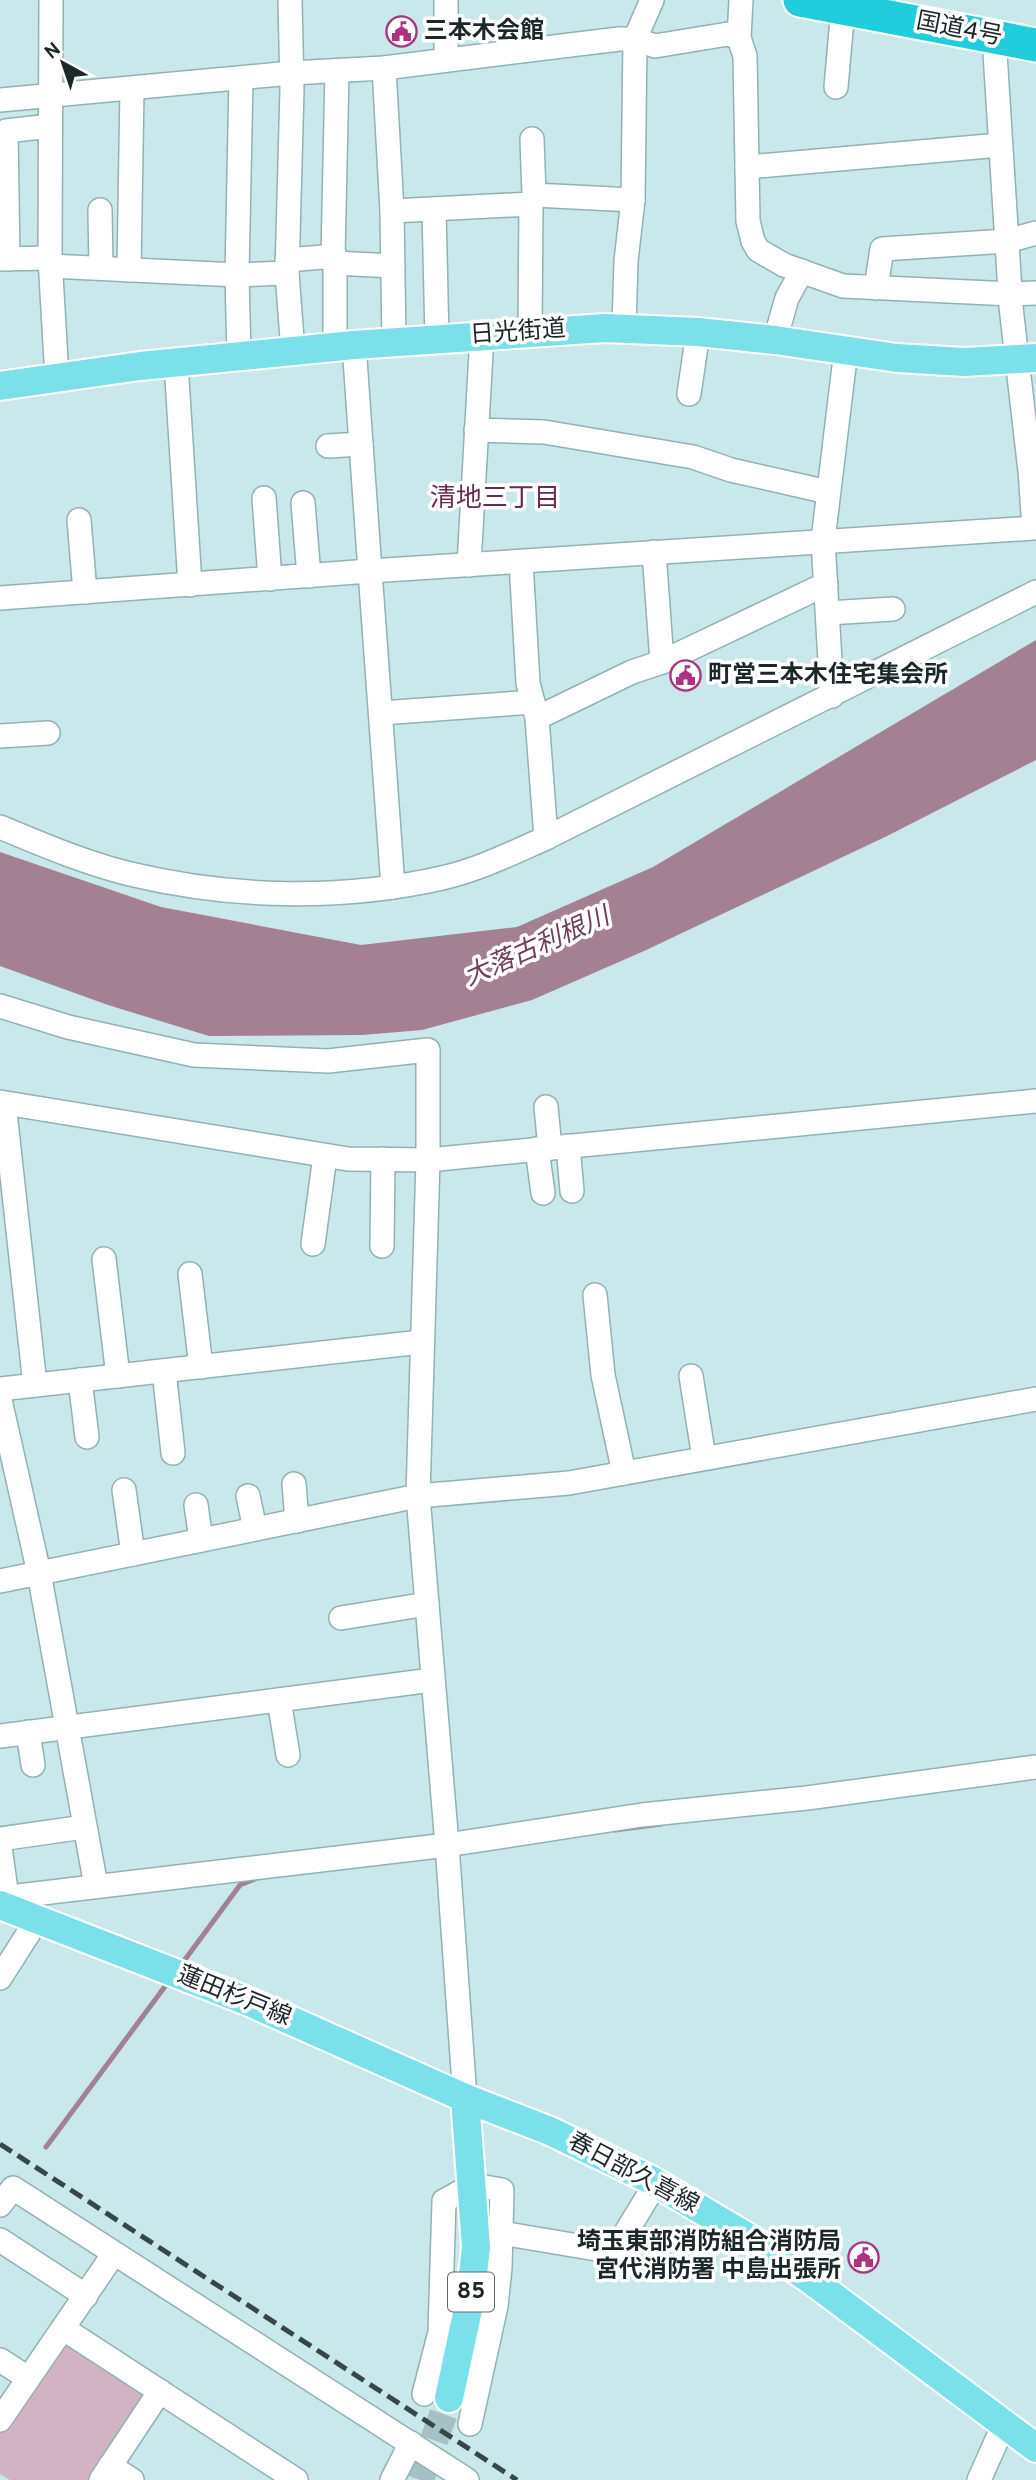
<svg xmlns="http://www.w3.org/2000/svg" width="1036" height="2480" viewBox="0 0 1036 2480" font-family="Overpass,'Noto Sans JP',sans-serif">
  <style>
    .green { fill: #d1b3c3 }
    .water { fill: #a38092 }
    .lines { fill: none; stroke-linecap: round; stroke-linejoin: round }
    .stream { stroke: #a38092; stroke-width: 5 }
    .major-tunnel { stroke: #a5c1c5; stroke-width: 28; stroke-dasharray: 28 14; stroke-linecap: butt }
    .minor-casing { stroke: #92b1b4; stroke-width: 26 }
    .major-casing { stroke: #fff; stroke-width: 32 }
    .highway-casing { stroke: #fff; stroke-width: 37 }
    .minor { stroke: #fff; stroke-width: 23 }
    .major { stroke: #7ae1eb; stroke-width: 28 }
    .highway { stroke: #21cddd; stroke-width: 33 }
    .rail { stroke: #374748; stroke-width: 5; stroke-dasharray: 14 7; stroke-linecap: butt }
    .labels { text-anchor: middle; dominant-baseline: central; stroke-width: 7; stroke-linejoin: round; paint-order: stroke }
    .shield { fill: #fff; stroke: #5f6868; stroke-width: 2 }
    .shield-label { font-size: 23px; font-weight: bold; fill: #1b2728 }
    .street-label { font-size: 24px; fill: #1b2728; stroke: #fff }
    .poi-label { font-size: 24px; font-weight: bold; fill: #1b2728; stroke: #fff; text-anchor: start }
    .neighbourhood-label { font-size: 26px; fill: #682b50; stroke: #fff }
    .water-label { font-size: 26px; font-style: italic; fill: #6f3d5a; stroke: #fff }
  </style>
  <rect width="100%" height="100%" fill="#c8e8ec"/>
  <polygon class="green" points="71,2343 146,2391 92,2480 10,2480 0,2474 0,2434 62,2344"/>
  <polygon class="water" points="1036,640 1036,760 885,837 644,951 532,1000 422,1030 362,1035 209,1036 108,1005 0,966 0,852 161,907 361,945 517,927 653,867"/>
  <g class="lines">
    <g class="stream">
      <polyline points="615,1830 661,1824"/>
      <polyline points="181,1965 240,1885 255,1879"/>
      <polyline points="46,2147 169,1981"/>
    </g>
    <polyline class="major-tunnel" points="420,2480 449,2398"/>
    <defs>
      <g id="minor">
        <polyline points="51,0 50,258 57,378"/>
        <polyline points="290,0 292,89 287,273 293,352"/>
        <polyline points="739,38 741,0"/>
        <polyline points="446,59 446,0"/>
        <polyline points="384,68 392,211 394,342"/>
        <polyline points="836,87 843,8"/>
        <polyline points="0,100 291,73 384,68 619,39 635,39 655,46 728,34 739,38 745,56 748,221 753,241 758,250 784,265 843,286 1011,294 1036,293"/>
        <polyline points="532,139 534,195 633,200"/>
        <polyline points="747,167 1000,145"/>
        <polyline points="434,209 437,339"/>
        <polyline points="100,210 101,268"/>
        <polyline points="392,211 531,204 530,332"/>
        <polyline points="333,256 337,71"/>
        <polyline points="0,259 50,258"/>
        <polyline points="8,259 6,131 50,126"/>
        <polyline points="287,260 335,256 335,348"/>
        <polyline points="335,263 393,266"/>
        <polyline points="50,266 237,275 287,273"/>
        <polyline points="129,270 132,89"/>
        <polyline points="876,288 882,249 1007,241 1036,233"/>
        <polyline points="624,328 626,261 633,200 635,39 652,0"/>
        <polyline points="775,340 787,298 802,271"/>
        <polyline points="354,345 370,571 1034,528 1030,471 1011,307 994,37"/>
        <polyline points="239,358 237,275 241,78"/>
        <polyline points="176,363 190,585"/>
        <polyline points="689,394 698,332"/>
        <polyline points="476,430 544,432 693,457 731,470 828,492"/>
        <polyline points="328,446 361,444"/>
        <polyline points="264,498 270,579"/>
        <polyline points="303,503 309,576"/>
        <polyline points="79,520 85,592"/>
        <polyline points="654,552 662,662"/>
        <polyline points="521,562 528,683 537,718 546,838 1036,592"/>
        <polyline points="469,565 482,335"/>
        <polyline points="0,598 370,571 393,887"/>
        <polyline points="828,613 893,609"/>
        <polyline points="832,696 823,540 846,350"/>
        <polyline points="381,713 533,702"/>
        <polyline points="537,718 632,672 662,662 826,584"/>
        <polyline points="0,736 48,733"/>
        <path d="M0,827c43,18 85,36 130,47 101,24 210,27 312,4 36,-8 70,-25 104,-40"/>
        <polyline points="0,1006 68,1027 194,1055 328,1061 428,1050 428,1160 418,1496 447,1845 465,2098"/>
        <polyline points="0,1102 348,1159 428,1160 1036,1101"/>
        <polyline points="4,1103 35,1385"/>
        <polyline points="546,1107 550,1148"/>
        <polyline points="568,1146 572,1191"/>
        <polyline points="537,1149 543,1193"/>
        <polyline points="313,1244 325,1156"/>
        <polyline points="382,1246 383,1159"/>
        <polyline points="104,1259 118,1376"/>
        <polyline points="190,1274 201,1367"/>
        <polyline points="595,1295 603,1375 624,1473"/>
        <polyline points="164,1371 173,1453"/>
        <polyline points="691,1376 704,1458"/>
        <polyline points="80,1380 87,1437"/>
        <polyline points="0,1389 421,1342"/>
        <polyline points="0,1400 39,1573 96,1886"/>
        <polyline points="294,1484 297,1521"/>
        <polyline points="124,1490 133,1554"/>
        <polyline points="248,1496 255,1529"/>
        <polyline points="196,1505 201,1540"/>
        <polyline points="0,1581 418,1496 569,1483 1036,1399"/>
        <polyline points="341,1618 427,1604"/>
        <polyline points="279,1700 288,1755"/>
        <polyline points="28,1732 33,1765"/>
        <polyline points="0,1736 432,1680"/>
        <polyline points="0,1839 84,1827"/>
        <polyline points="0,1847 7,1897"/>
        <polyline points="0,1898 447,1845 642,1815 807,1798 1036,1767"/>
        <polyline points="0,1978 37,1920"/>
        <polyline points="0,2205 13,2188 467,2480"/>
        <polyline points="501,2233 614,2252 656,2183"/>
        <polyline points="0,2240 86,2296"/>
        <polyline points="64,2329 296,2480"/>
        <polyline points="0,2360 28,2378"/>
        <polyline points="424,2394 440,2332 444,2201 473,2185 502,2190 500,2268 496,2306 470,2424"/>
        <polyline points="0,2420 113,2255"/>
        <polyline points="110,2466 132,2480"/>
        <polyline points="101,2480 160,2391"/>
        <polyline points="392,2480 411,2443"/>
        <polyline points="979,2480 1004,2424"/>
      </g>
      <g id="major">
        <polyline points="0,386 140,366 354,345 605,328 698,332 775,340 897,358 964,362 1036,358"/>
        <polyline points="0,1905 247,2001 465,2098 550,2131 651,2180 749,2238 811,2280 1036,2448"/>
        <polyline points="449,2398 470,2300 476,2247 465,2098"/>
      </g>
      <polyline id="highway" points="800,0 1036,45"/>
    </defs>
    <use href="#minor" class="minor-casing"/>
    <use href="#major" class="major-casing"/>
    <use href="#highway" class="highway-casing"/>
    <use href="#minor" class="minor"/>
    <use href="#major" class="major"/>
    <use href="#highway" class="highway"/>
    <polyline class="rail" points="0,2144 517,2480"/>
  </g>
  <defs>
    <symbol id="civic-ring" viewBox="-11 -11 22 22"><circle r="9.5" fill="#fff" stroke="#ae3282" stroke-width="1.5"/><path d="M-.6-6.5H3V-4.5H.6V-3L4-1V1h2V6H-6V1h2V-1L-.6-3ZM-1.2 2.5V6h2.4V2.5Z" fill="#ae3282"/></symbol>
  </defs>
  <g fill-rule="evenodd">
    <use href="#civic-ring" x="384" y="14" width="35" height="35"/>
    <use href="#civic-ring" x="668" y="658" width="35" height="35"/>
    <use href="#civic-ring" x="846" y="2240" width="35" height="35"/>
  </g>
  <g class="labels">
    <rect class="shield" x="448" y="2272.5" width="46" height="39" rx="5"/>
    <g class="shield-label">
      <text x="471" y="2292">85</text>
    </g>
    <g class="street-label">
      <text transform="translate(959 30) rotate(11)">国道4号</text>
      <text transform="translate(518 333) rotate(-4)">日光街道</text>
      <text transform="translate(234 1997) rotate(22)">蓮田杉戸線</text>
      <text transform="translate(633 2174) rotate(28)">春日部久喜線</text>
    </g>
    <g class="poi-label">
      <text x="424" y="32">三本木会館</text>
      <text x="708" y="676">町営三本木住宅集会所</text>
      <text x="841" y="2243" text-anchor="end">埼玉東部消防組合消防局<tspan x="841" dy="28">宮代消防署 中島出張所</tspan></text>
    </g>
    <g class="neighbourhood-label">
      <text x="495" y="499">清地三丁目</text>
    </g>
    <g class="water-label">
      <text transform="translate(537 948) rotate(-24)">大落古利根川</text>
    </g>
  </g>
  <g transform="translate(63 63) rotate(320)" stroke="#ffffff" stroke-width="5" paint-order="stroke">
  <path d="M0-5L12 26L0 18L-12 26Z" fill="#1b2728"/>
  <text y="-10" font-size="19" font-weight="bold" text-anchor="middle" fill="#1b2728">N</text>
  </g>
</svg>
